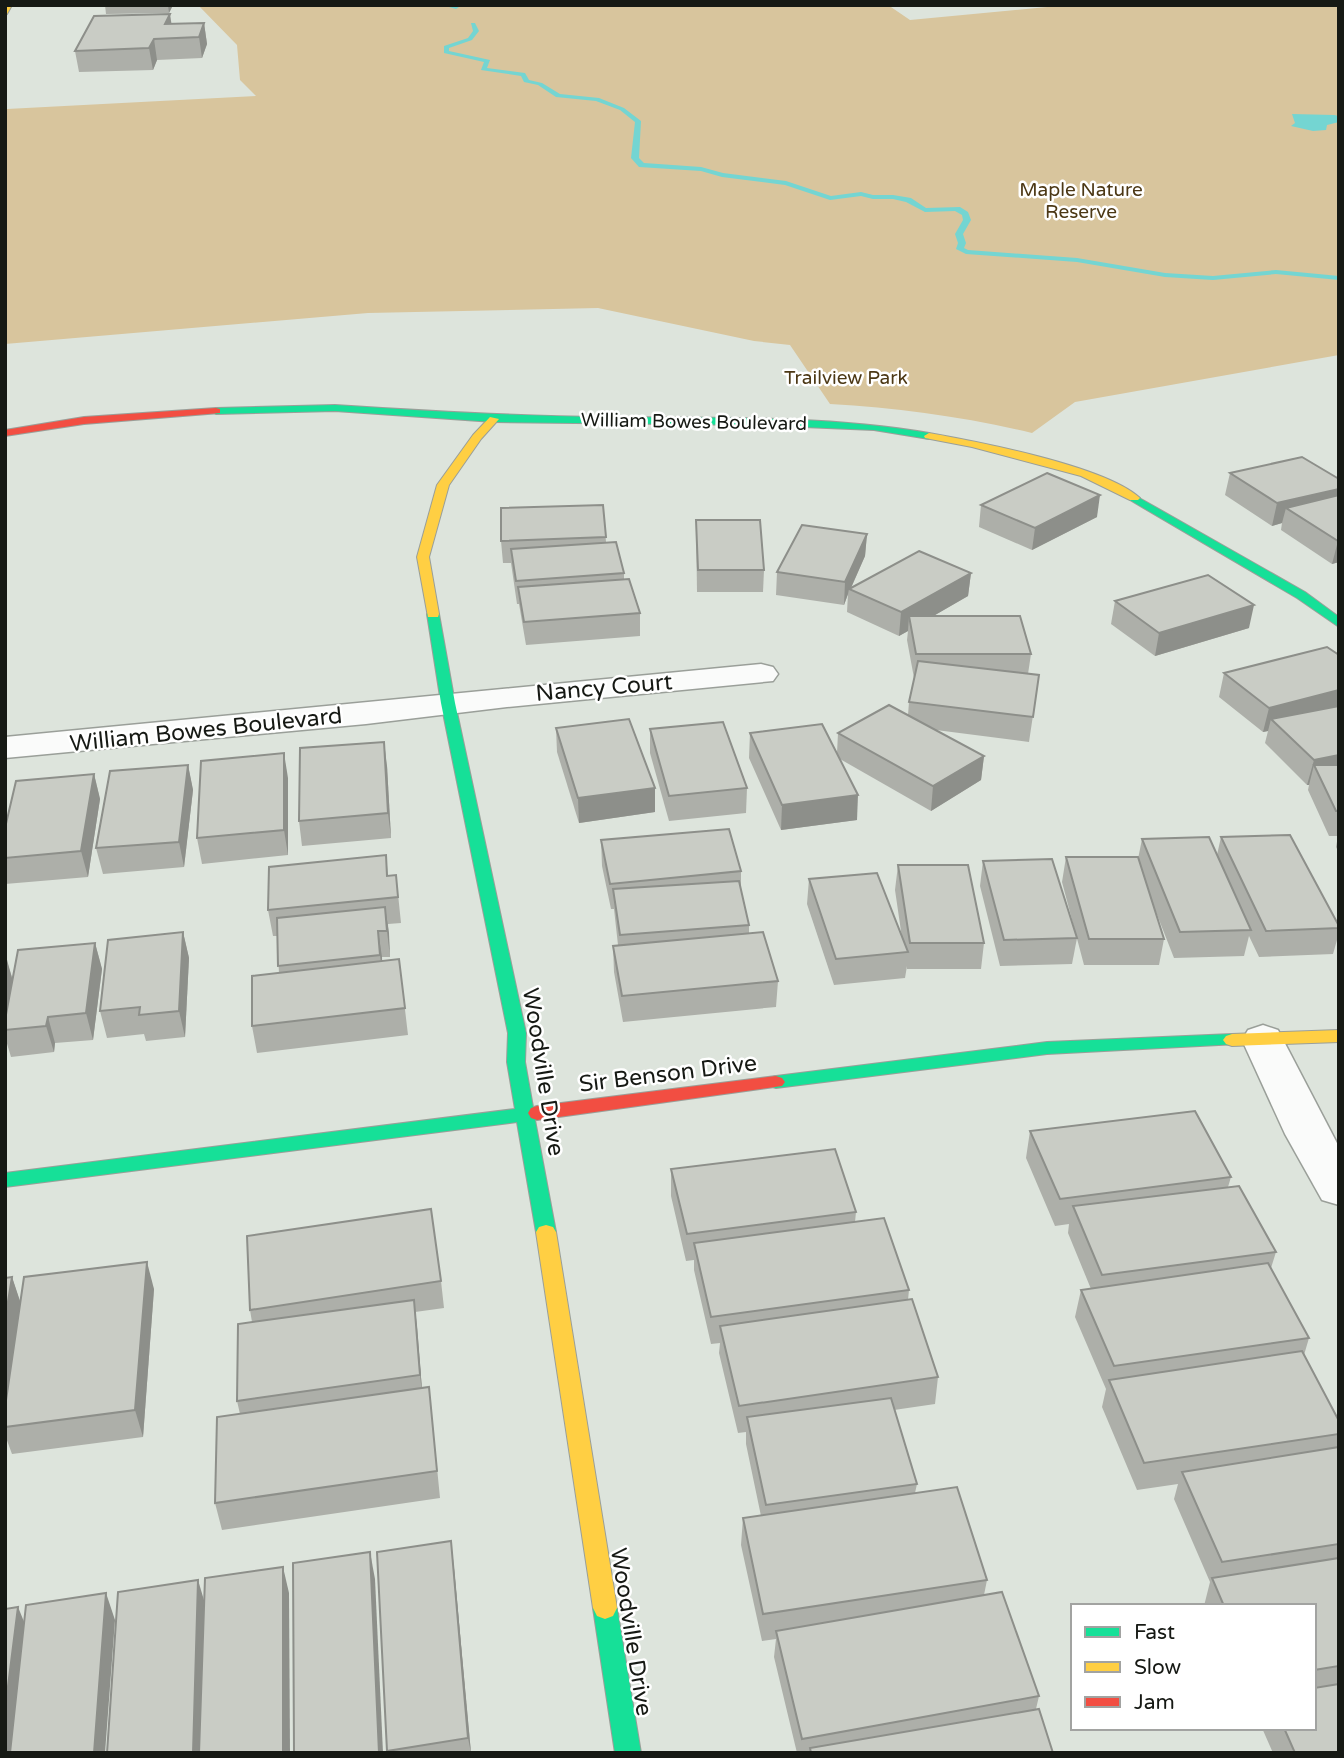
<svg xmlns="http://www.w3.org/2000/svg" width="1344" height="1758" viewBox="0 0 1344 1758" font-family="'Varela Round',sans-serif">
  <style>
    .green { fill: #d8c59d }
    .water { fill: #74d5d2 }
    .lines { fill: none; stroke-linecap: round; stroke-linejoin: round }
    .stream { fill: #74d5d2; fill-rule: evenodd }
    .street-casing { stroke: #9a9f99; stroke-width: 3 }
    .fast-casing { stroke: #9a9f99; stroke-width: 2 }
    .slow-casing { stroke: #9a9f99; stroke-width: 2 }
    .jam-casing { stroke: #9a9f99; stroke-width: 2 }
    .street { fill: #fafbfa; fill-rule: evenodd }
    .fast { fill: #16e098; fill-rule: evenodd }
    .slow { fill: #ffcf43; fill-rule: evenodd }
    .jam { fill: #f24e42; fill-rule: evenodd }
    .wall { fill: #adafa9 }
    .shaded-wall { fill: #8d8f8a }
    .building { fill: #c9ccc5; stroke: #8d8f8a; stroke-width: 2 }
    .labels { text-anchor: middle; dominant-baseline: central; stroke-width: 5; stroke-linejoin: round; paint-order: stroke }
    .far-park-label { font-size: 19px; fill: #4c3815; stroke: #fff }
    .far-street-label { font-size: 19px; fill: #161914; stroke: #fff }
    .street-label { font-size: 23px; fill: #161914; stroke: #fff }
  </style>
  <rect width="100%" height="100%" fill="#dde4dc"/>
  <path class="green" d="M198,5h690l22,15 158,-15h271v350l-264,47 -43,31c-66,-16 -134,-25 -202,-29l-40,-59 -36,-4 -156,-33 -230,5 -363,31 2,-235 249,-13 -16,-16 -3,-35z"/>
  <polygon class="water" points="1292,114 1334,115 1339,116 1339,122 1327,125 1326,130 1313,131 1291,126 1295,123"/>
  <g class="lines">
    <g class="stream">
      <polygon points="442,5 459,7 456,9"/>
      <polygon points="471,23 475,23 479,31 472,40 449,48 449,51 490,60 487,68 525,73 529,80 542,83 560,94 599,98 624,108 641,121 639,158 644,163 701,167 723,173 786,181 831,196 861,192 873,195 893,195 911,198 926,208 960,207 968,212 971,220 963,234 966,243 964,248 968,250 1077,258 1165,273 1213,276 1276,270 1339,276 1339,280 1276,274 1213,280 1165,277 1077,262 966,254 956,249 958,243 955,234 963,220 962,215 955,211 925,212 906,202 893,199 873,199 861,196 830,200 785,185 722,177 701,171 639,167 631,158 635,122 620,110 596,101 556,97 538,85 524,82 521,76 481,70 484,62 444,53 444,46 468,38 473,31"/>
    </g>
    <defs>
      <g id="street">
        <polygon points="761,664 773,667 778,674 773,681 507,707 366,724 5,758 5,737"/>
        <polygon points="1263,1025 1278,1030 1339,1147 1339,1205 1322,1200 1285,1134 1242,1040 1248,1030"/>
      </g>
      <g id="fast">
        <path d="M335,405c90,6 180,11 271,12 107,1 216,-2 323,16l5,3 -5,3 -55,-9 -120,-5 -260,-3 -159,-11 -119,3 -5,-3 5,-3z"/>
        <polygon points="1134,495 1305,592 1339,617 1339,627 1297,598 1130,500 1130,496"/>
        <polygon points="433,610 439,614 455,703 526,1033 525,1062 533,1107 543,1108 546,1113 543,1118 535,1120 556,1232 553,1237 546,1239 539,1237 536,1232 517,1122 5,1187 5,1173 515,1109 507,1062 508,1033 441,703 427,614"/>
        <polygon points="1232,1034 1238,1036 1241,1040 1238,1044 1047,1054 776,1088 770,1086 767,1082 770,1078 776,1076 1047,1042"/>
        <polygon points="605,1597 613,1600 617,1608 641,1753 615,1753 593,1608 597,1600"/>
      </g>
      <g id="slow">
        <polygon points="12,5 7,14 5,15 6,5"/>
        <polygon points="490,417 499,419 481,439 449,485 429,557 439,614 438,617 428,617 417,557 437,485 473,435"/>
        <path d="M929,433c50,9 176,33 211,65l-2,2h-8l-49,-24 -109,-29 -47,-9 -1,-2z"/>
        <polygon points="1339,1030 1339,1042 1232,1046 1226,1044 1223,1040 1226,1036 1232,1034"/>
        <polygon points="546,1225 553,1227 556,1232 617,1608 613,1616 605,1619 597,1616 593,1608 536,1232 539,1227"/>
      </g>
      <g id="jam">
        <polygon points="216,408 220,409 220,413 84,424 5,436 5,430 84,417"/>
        <polygon points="776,1076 782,1078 785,1082 782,1086 537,1120 531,1118 528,1113 531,1108 537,1106"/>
      </g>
    </defs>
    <use href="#street" class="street-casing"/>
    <use href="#fast" class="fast-casing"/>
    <use href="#slow" class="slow-casing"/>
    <use href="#jam" class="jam-casing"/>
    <use href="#street" class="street"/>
    <use href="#fast" class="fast"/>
    <use href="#slow" class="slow"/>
    <use href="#jam" class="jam"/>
  </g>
  <g class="wall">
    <polygon points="105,5 173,5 169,13 106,14"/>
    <polygon points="171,23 204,23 207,44 202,58 157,60 153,70 79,72 75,51"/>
    <polygon points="1230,473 1339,479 1339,562 1332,564 1281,530 1282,523 1272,526 1225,495"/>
    <polygon points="603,505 606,542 624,573 624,579 640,613 640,636 526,645 519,604 517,604 511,563 503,563 501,541"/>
    <polygon points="981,505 1097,517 1032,550 979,527"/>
    <polygon points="696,520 764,570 763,592 697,592"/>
    <polygon points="867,534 865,556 851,588 971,573 968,596 933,616 1031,654 1028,674 1039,675 1029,742 936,730 984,756 981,780 931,811 840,759 857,820 781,830 749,758 750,733 837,753 838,733 908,715 909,702 914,678 907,640 908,631 899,636 847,612 848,594 844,605 776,595 777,572"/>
    <polygon points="1115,601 1249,628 1155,656 1111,624"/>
    <polygon points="1339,655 1339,853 1336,847 1338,836 1329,836 1308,790 1309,785 1307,785 1265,743 1268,731 1263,732 1219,697 1224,673"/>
    <polygon points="556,728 655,788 655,812 579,823 557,752"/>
    <polygon points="650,729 747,788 746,813 669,821 650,753"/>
    <polygon points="188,765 193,790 184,867 103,874 96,848"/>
    <polygon points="387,766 391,838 302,846 299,821"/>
    <polygon points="94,774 100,799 88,877 5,884 5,858"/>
    <polygon points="288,778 288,855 202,864 197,838"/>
    <polygon points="1221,837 1339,926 1339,933 1333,954 1259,957 1249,936 1244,956 1174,958 1154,907 1164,939 1159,965 1084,965 1062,882 1066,857 1138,859 1142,839 1217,855"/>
    <polygon points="601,840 741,871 741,890 749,925 749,933 778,981 776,1007 623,1022 614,972 613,946 618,945 614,909 611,909 602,866"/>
    <polygon points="386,855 388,876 396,875 401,923 388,924 390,957 382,957 382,961 399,959 408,1035 257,1053 252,1026 279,973 277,936 273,936 268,910"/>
    <polygon points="983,861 1077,938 1072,964 1000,966 980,886"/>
    <polygon points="898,865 984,943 981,969 907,969 907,966 905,978 834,985 807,904 809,879 902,938 895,890"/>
    <polygon points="183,932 189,958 185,1037 146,1041 144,1034 107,1038 100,1011"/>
    <polygon points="95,943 102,969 93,1040 55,1043 54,1052 11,1057 5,1037 5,956 13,980"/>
    <polygon points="1030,1131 1231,1177 1228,1187 1276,1252 1271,1268 1309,1338 1304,1355 1339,1421 1339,1753 1273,1753 1262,1728 1314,1728 1314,1606 1204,1606 1210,1582 1174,1499 1178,1484 1137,1490 1102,1407 1106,1389 1075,1317 1081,1290 1091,1289 1068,1233 1069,1224 1055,1226 1026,1158"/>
    <polygon points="671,1169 856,1212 855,1222 909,1290 908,1300 938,1377 935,1404 894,1410 917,1484 915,1493 987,1580 984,1595 1039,1696 1036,1709 1053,1753 797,1753 774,1657 776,1639 762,1641 741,1545 743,1518 761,1516 746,1444 746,1432 738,1433 719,1353 720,1343 711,1344 694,1270 694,1260 686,1261 671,1196"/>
    <polygon points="12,1277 20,1302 154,1289 143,1437 12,1454 5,1435 5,1278"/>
    <polygon points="441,1281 444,1308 415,1312 422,1388 429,1387 440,1498 222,1530 215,1503 240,1414 237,1401 252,1322 250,1310"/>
    <polygon points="377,1552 454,1568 471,1753 387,1753"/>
  </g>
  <g class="shaded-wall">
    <polygon points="168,5 173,5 169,13"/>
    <polygon points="170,14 173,34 165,24"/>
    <polygon points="204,23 207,44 202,58 199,37"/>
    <polygon points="154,39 157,60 153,70 149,48"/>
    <polygon points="1339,489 1339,510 1286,508 1282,523 1272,526 1277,503"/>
    <polygon points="1100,495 1097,517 1032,550 1035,528"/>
    <polygon points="867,534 865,556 850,590 849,589 848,594 844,605 845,582"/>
    <polygon points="1338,541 1339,562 1332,564"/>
    <polygon points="971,573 968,596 911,629 909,616 908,631 899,636 901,612"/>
    <polygon points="1254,605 1249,628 1155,656 1159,633"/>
    <polygon points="1339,690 1339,713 1271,719 1268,731 1263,732 1269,708"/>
    <polygon points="384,742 387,766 391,838 388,813"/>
    <polygon points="284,753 288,778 288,855 284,830"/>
    <polygon points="1339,755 1339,779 1314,765 1309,785 1307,785 1314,760"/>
    <polygon points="984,756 981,780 931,811 933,786"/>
    <polygon points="188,765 193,790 184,867 179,842"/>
    <polygon points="94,774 100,799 88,877 81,851"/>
    <polygon points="655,788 655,812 579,823 578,798"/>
    <polygon points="858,795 857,820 781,830 782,805"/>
    <polygon points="385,907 389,933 390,957 387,931"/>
    <polygon points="378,931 382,957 383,981 380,955"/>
    <polygon points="183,932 189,958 185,1037 179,1011"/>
    <polygon points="95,943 102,969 93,1040 86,1013"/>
    <polygon points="6,956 13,982 5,1027 5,959"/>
    <polygon points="48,1017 55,1043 54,1052 46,1026"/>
    <polygon points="147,1262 154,1289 143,1437 135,1410"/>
    <polygon points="12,1277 21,1304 5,1410 5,1320"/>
    <polygon points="414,1300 417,1327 423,1402 420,1375"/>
    <polygon points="451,1541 454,1568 471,1753 468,1738"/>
    <polygon points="370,1552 375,1579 383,1753 379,1753"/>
    <polygon points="283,1567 289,1593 290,1753 283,1753"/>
    <polygon points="198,1580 206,1607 202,1753 193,1753"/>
    <polygon points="106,1593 115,1620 105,1753 94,1753"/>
    <polygon points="18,1607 29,1634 14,1753 5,1753 5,1710"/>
  </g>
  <g class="building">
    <polygon points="170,14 165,24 204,23 199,37 154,39 149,48 75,51 94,16"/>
    <polygon points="1302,457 1339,479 1339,489 1277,503 1230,473"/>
    <polygon points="1047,473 1100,495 1035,528 981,505"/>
    <polygon points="1339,495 1338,541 1286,508"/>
    <polygon points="603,505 606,537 501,541 501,508"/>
    <polygon points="696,520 760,520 764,570 698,570"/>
    <polygon points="802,525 867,534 845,582 777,572"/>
    <polygon points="616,542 624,573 516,581 511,549"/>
    <polygon points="919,551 971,573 901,612 849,589"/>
    <polygon points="1208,575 1254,605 1159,633 1115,601"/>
    <polygon points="629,579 640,613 524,622 518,587"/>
    <polygon points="909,616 1020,616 1031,654 916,654"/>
    <polygon points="1327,647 1339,655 1339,690 1269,708 1224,673"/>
    <polygon points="918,661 1039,675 1033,717 909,702"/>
    <polygon points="889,705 984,756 933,786 838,733"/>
    <polygon points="1339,706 1339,755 1314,760 1271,719"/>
    <polygon points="629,719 655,788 578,798 556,728"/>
    <polygon points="723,722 747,788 669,796 650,729"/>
    <polygon points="822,724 858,795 782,805 750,733"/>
    <polygon points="384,742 388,813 299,821 300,748"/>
    <polygon points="284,753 284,830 197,838 201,761"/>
    <polygon points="188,765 179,842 96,848 110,771"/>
    <polygon points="1314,765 1339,765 1339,811 1336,811"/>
    <polygon points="94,774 81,851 5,858 5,828 16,781"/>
    <polygon points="729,829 741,871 610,884 601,840"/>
    <polygon points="1290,835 1339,926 1339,928 1266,931 1221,837"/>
    <polygon points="1209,837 1251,930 1180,932 1142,839"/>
    <polygon points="386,855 387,876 396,875 398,897 268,910 269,867"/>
    <polygon points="1066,857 1138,857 1164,939 1089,939"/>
    <polygon points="1052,859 1077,938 1004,940 983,861"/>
    <polygon points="898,865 968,865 984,943 910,943"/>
    <polygon points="877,873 908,952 836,959 809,879"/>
    <polygon points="739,881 749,925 620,935 613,889"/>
    <polygon points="385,907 387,931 378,931 380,955 278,966 277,918"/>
    <polygon points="183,932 179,1011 139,1015 140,1007 100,1011 108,940"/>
    <polygon points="763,932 778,981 622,996 613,946"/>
    <polygon points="95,943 86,1013 48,1017 46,1026 5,1030 5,1020 18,950"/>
    <polygon points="399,959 405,1008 252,1026 252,976"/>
    <polygon points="1195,1111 1231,1177 1060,1199 1030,1131"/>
    <polygon points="835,1149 856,1212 687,1234 671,1169"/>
    <polygon points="1239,1186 1276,1252 1102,1275 1073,1206"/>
    <polygon points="431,1209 441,1281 250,1310 247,1236"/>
    <polygon points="884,1218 909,1290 711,1317 694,1243"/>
    <polygon points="147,1262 135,1410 5,1427 5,1407 24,1277"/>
    <polygon points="1268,1263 1309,1338 1114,1366 1081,1290"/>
    <polygon points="12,1277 5,1320 5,1278"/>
    <polygon points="912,1299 938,1377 739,1406 720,1326"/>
    <polygon points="414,1300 420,1375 237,1401 238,1324"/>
    <polygon points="1302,1351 1339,1421 1339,1434 1144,1463 1109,1380"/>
    <polygon points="429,1387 437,1471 215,1503 217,1417"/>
    <polygon points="891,1398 917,1484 766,1505 747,1417"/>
    <polygon points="1339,1447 1339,1544 1222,1562 1182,1472"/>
    <polygon points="957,1487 987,1580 763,1614 743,1518"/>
    <polygon points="451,1541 468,1738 387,1751 377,1552"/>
    <polygon points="370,1552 379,1753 294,1753 293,1563"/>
    <polygon points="1339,1558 1339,1666 1314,1670 1314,1606 1224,1606 1212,1578"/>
    <polygon points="283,1567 283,1753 199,1753 205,1578"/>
    <polygon points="198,1580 193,1753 107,1753 118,1592"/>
    <polygon points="1002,1592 1039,1696 802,1739 776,1631"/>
    <polygon points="106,1593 94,1753 10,1753 26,1605"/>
    <polygon points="18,1607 5,1710 5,1609"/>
    <polygon points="1339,1684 1339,1753 1295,1753 1284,1728 1314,1728 1314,1688"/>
    <polygon points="1039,1709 1053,1753 811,1753 810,1748"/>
  </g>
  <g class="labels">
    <g class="far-park-label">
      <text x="1081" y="190">Maple Nature<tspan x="1081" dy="22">Reserve</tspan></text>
      <text x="846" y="378">Trailview Park</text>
    </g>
    <g class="far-street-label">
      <text transform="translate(694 422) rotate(1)">William Bowes Boulevard</text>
    </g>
    <g class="street-label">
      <text transform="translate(604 688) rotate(-5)">Nancy Court</text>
      <text transform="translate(206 730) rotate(-6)">William Bowes Boulevard</text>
      <text transform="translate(543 1072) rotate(81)">Woodville Drive</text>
      <text transform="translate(668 1074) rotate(-7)">Sir Benson Drive</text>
      <text transform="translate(631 1632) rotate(81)">Woodville Drive</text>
    </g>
  </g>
  <rect width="1344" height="1758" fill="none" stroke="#161914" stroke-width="14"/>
  <rect x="1071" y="1604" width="245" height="126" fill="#ffffff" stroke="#a2a3a1" stroke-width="2"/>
  <rect x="1085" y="1627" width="35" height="10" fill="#16e098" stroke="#a2a3a1" stroke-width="2"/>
  <text x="1134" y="1639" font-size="21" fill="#161914">Fast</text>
  <rect x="1085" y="1662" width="35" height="10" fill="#ffcf43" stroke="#a2a3a1" stroke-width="2"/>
  <text x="1134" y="1674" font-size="21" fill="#161914">Slow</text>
  <rect x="1085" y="1697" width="35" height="10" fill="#f24e42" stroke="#a2a3a1" stroke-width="2"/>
  <text x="1134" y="1709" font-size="21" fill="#161914">Jam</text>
</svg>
